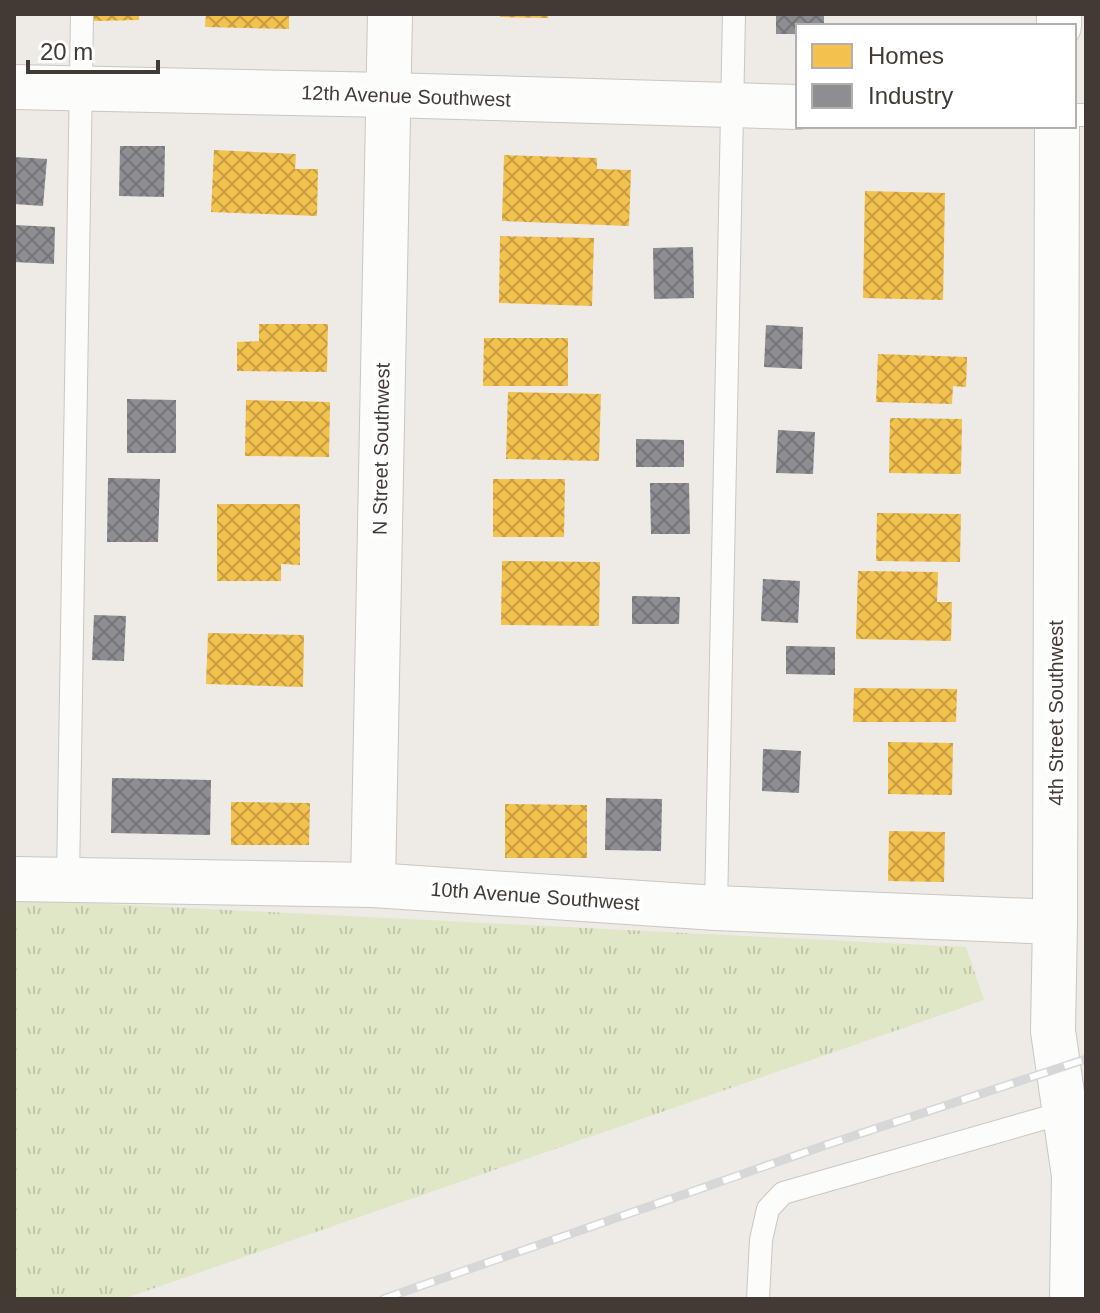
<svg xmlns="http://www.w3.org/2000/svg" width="1100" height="1313" viewBox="0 0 1100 1313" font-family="Arial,sans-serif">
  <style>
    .grass { fill: url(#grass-tufts) }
    .homes { fill: url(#homes-cross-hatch) }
    .industry { fill: url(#industry-cross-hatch) }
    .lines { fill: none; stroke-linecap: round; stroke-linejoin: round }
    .service-casing { stroke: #cac6c2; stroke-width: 24 }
    .minor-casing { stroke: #cac6c2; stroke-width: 46 }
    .service { stroke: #fcfcfb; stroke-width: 22 }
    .minor { stroke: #fcfcfb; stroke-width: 44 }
    .rail-casing { stroke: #d8d7d7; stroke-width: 9 }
    .rail { stroke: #fff; stroke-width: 6; stroke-dasharray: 18; stroke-linecap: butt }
    .labels { text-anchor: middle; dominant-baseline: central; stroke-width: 8; stroke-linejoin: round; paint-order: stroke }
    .street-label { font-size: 20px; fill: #423a33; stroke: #fff }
  </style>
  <defs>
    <pattern id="grass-tufts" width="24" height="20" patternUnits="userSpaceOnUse" patternTransform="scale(2)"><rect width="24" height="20" fill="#dfe7c6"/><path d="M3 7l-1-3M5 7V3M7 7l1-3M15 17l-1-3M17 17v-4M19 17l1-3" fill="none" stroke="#c1c7ab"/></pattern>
    <pattern id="homes-cross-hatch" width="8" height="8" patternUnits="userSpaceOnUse" patternTransform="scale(2)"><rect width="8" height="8" fill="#f2c14e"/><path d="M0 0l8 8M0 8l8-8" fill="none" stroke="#c69e41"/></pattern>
    <pattern id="industry-cross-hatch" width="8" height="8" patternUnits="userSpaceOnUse" patternTransform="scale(2)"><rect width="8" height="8" fill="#8d8d92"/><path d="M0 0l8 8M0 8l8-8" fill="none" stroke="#757478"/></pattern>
  </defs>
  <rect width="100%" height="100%" fill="#eeeae6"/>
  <polygon class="grass" points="14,901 107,904 966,947 984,1000 123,1299 14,1299"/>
  <g class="homes">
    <polygon points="94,14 139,14 139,20 94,21"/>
    <polygon points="206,14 289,14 289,29 205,27"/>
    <polygon points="500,14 548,14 548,18 500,17"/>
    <polygon points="214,150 296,154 295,169 318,169 317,216 211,212"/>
    <polygon points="504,155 597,158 597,169 631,170 629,226 502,221"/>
    <polygon points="865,191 945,193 943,300 863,298"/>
    <polygon points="500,236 594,238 592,306 499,303"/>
    <polygon points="259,324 328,324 327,372 237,371 237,342 259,341"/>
    <polygon points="484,338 568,338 568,386 483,386"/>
    <polygon points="878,354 967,357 966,387 953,386 952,404 876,402"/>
    <polygon points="508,392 601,394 599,461 506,459"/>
    <polygon points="246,400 330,402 329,457 245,456"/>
    <polygon points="890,418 962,419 961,474 889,473"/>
    <polygon points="493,479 565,479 564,537 493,537"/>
    <polygon points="217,504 300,504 300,565 281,564 281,581 217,581"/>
    <polygon points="877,513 961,514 960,562 876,561"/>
    <polygon points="502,561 600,562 599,626 501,625"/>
    <polygon points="858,571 938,572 937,602 952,602 951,641 856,639"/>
    <polygon points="208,633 304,635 303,687 206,684"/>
    <polygon points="854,688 957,689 956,722 853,722"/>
    <polygon points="888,742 953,743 952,795 888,794"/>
    <polygon points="231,802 310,803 309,845 231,845"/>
    <polygon points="505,804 587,805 587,858 505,858"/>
    <polygon points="889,831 945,832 944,882 888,881"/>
  </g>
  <g class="industry">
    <polygon points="776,14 824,14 824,26 798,26 798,34 776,34"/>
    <polygon points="120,146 165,146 164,197 119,196"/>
    <polygon points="14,157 47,159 43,206 14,204"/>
    <polygon points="14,225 55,227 54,264 14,262"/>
    <polygon points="693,247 694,298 654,299 653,248"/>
    <polygon points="766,325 803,327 802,369 764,367"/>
    <polygon points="127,399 176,400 176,453 127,453"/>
    <polygon points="778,430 815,432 813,474 776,473"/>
    <polygon points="636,439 684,440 684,467 636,467"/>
    <polygon points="108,478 160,479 158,542 107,542"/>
    <polygon points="650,483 689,483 690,534 651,534"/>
    <polygon points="763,579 800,581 798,623 761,621"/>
    <polygon points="632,596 680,597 679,624 632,624"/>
    <polygon points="94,615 126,616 124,661 92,660"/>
    <polygon points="786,646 835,647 835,675 786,674"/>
    <polygon points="763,749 801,751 799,793 762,791"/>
    <polygon points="112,778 211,780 210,835 111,833"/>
    <polygon points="606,798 662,799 661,851 605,850"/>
  </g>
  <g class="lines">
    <defs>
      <g id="service">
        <polyline points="1074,115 1086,115"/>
        <polyline points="68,880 82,14"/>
        <polyline points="716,908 734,14"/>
        <polyline points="758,1299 761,1240 768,1209 783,1193 1066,1112"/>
      </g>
      <g id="minor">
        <polyline points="1059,26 1059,14"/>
        <polyline points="14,87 388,95 798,107"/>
        <polyline points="1057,126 1055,922 1053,1031 1074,1176 1072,1299"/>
        <polyline points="14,879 373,885 716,908 1055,922"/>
        <polyline points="373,885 390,14"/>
      </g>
    </defs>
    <use href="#service" class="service-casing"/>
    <use href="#minor" class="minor-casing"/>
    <use href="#service" class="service"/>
    <use href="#minor" class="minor"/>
    <defs>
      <polyline id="rail" points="383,1299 826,1145 1086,1059"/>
    </defs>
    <use href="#rail" class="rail-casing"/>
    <use href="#rail" class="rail"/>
  </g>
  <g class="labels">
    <g class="street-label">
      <text transform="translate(406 96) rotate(2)">12th Avenue Southwest</text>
      <text transform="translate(381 449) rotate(-89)">N Street Southwest</text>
      <text transform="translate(1056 713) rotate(-90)">4th Street Southwest</text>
      <text transform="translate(535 896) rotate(4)">10th Avenue Southwest</text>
    </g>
  </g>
  <rect width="1100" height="1313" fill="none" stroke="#423a33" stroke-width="32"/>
  <rect x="796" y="24" width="280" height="104" fill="#ffffff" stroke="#b3b0ad" stroke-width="2"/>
  <rect x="812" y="44" width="40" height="24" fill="#f2c14e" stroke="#b3b0ad" stroke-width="2"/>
  <text x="868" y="64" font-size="24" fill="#423a33">Homes</text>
  <rect x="812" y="84" width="40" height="24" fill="#8d8d92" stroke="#b3b0ad" stroke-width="2"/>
  <text x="868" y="104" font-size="24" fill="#423a33">Industry</text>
  <path d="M28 60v12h130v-12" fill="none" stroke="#423a33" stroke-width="4"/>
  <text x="40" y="60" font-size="24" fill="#423a33" stroke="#ffffff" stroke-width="6" paint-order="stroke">20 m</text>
</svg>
